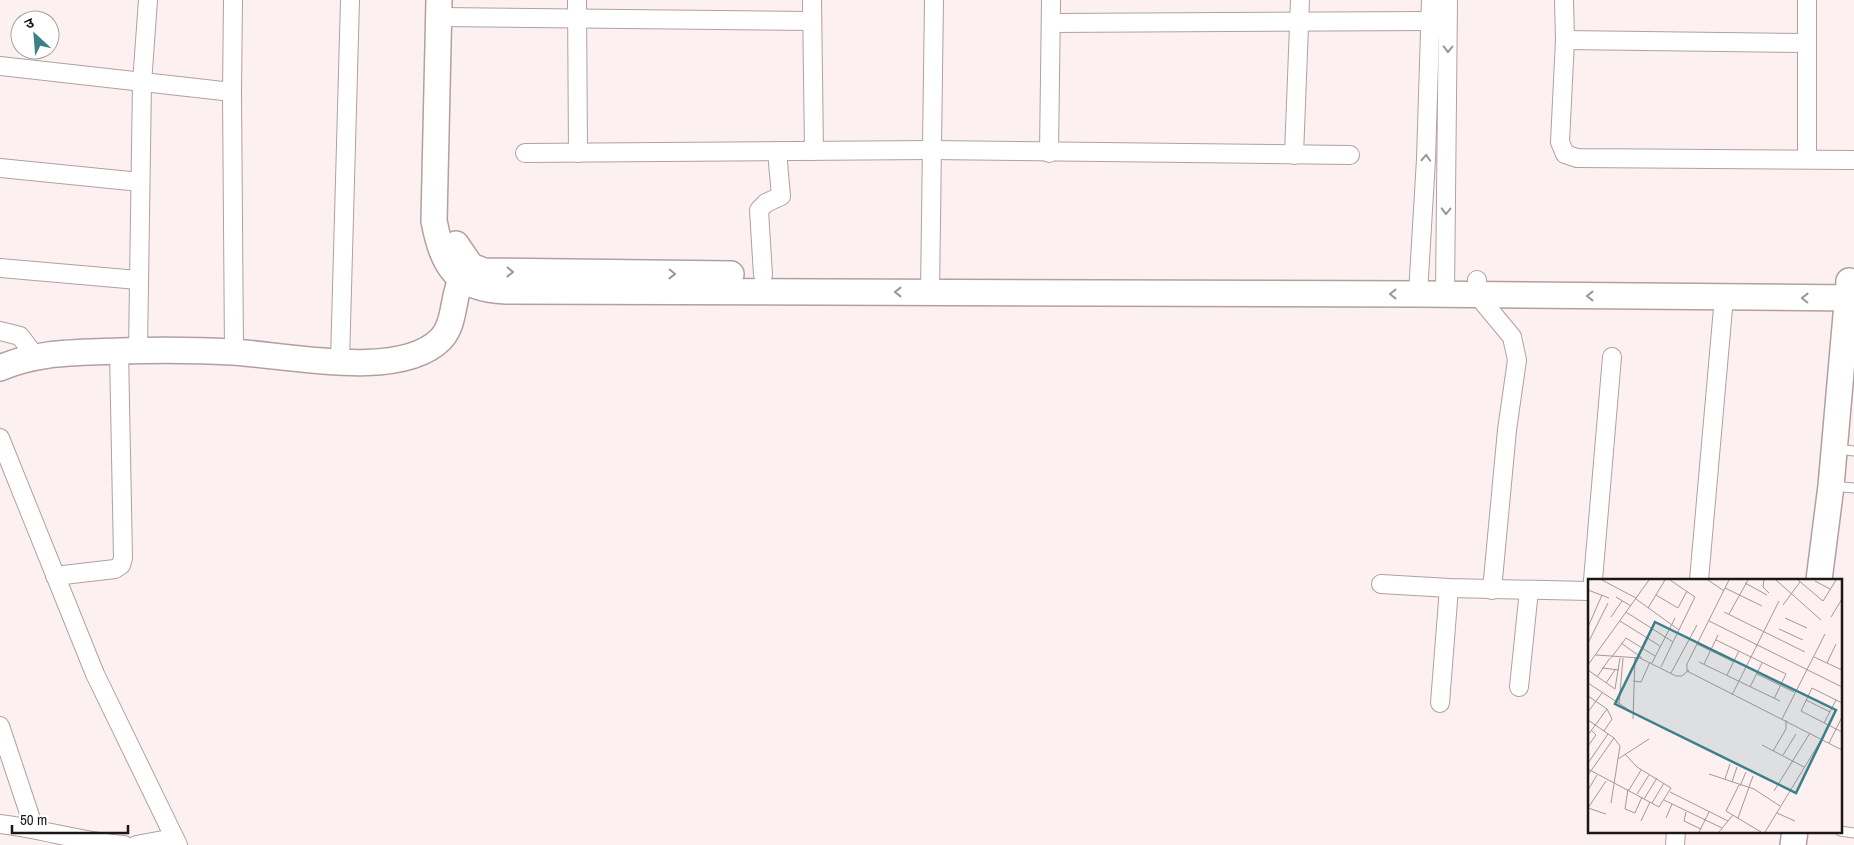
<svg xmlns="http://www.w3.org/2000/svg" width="1854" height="845" viewBox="0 0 1854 845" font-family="'Archivo Narrow','Noto Sans Devanagari',sans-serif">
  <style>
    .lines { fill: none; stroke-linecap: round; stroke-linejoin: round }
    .lane-casing { stroke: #b2a0a1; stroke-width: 11 }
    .street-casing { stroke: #b2a0a1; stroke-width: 20 }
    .secondary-casing { stroke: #b2a0a1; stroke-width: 28 }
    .lane { stroke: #fff; stroke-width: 9 }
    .street { stroke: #fff; stroke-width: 18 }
    .secondary { stroke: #fff; stroke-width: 25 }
    .oneway { stroke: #999696 }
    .inset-road { fill: none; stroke: #a29999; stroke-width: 1 }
    .view { fill: #398187; fill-opacity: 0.15; stroke: #398187; stroke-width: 2.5 }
    .inset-edge { fill: none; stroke: #1c1616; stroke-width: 2.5 }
  </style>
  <rect width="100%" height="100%" fill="#fcf0f1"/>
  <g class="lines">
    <defs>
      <g id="lane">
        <polyline points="1837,449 1854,451"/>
        <polyline points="1832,486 1854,488"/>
        <polyline points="1840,831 1854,833"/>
      </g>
      <g id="street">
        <polyline points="577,0 578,153"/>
        <polyline points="812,0 814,151"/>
        <polyline points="1564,0 1565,40 1560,142 1565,154 1577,158 1854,160"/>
        <polyline points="439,17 812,21"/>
        <polyline points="1051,23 1431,21"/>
        <polyline points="1565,40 1807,43"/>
        <polyline points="0,66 232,92 233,0"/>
        <polyline points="232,92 234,352"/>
        <polyline points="525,153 931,150 1350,155"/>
        <polyline points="1049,153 1051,0"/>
        <polyline points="1294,155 1300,0"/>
        <polyline points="1807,159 1807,0"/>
        <polyline points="0,168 140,182"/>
        <polyline points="0,268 138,280"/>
        <polyline points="763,275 759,210 766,203 781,196 777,151"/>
        <polyline points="1477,280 1478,296 1512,337 1517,360 1507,430 1492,590"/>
        <polyline points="930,292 934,0"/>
        <polyline points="1418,294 1426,159 1431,0"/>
        <polyline points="1445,295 1448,0"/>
        <polyline points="0,331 20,336 35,356"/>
        <polyline points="138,350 142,83 148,0"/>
        <polyline points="340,361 350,0"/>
        <polyline points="0,438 95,674 178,845"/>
        <polyline points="55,576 115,569 121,565 123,558 119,351"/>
        <polyline points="1593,580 1612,357"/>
        <polyline points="1699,580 1724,297"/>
        <polyline points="1381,584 1449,588 1589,591"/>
        <polyline points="1519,687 1529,590"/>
        <polyline points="1440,703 1449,588"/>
        <polyline points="0,726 34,828"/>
        <path d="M0,824c42,5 82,18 124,21"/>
        <polyline points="136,845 174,838"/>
        <polyline points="1675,845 1676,831"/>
      </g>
      <g id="secondary">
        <path d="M439,0l-5,221c9,46 22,68 72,70l912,3 436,4"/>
        <polyline points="456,244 471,266 484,271 731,274"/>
        <path d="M0,368c39,-17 77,-15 119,-17 37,-1 76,-1 113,1 55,3 168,29 209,-13 15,-16 11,-43 21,-61 2,-4 6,-8 9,-12"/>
        <polyline points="1819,580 1831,486 1849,281"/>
        <polyline points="1793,845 1795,831"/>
      </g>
    </defs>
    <use href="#lane" class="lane-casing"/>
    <use href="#street" class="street-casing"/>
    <use href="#secondary" class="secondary-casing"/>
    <use href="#lane" class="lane"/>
    <use href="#street" class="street"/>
    <use href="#secondary" class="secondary"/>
  </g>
  <defs><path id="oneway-chevron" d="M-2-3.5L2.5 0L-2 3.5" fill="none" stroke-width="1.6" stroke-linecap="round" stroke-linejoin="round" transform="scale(1.25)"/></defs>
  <g class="oneway">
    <use href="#oneway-chevron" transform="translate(1448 49) rotate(91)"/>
    <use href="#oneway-chevron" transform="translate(1426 158) rotate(-87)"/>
    <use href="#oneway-chevron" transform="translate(1446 211) rotate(91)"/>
    <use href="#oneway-chevron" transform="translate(510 272) rotate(1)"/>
    <use href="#oneway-chevron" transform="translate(672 274) rotate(1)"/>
    <use href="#oneway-chevron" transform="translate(898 292) rotate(-180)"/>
    <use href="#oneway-chevron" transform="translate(1393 294) rotate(-180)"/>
    <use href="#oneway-chevron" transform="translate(1590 296) rotate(-180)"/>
    <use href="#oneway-chevron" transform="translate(1805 298) rotate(-179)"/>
  </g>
  <g transform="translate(1588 579)">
    <rect width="254" height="254" fill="#fcf0f1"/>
    <path class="inset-road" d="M14,1l34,18M120,1l16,11M141,1l-42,84v7l155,79M176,1l-1,7 6,6M188,1l45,40M210,1l25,21 13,-21M227,2l15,8M157,4l22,12M137,9l37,18M0,11l21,8M68,16l22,13 9,-17M28,18l15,9M48,20l43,31M195,26l17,-23M60,29l17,-28M38,33l47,30 22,-45 -25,-17M136,33l81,40M141,35l19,-34M23,38l11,-16M243,38l11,-18M197,39l22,10M32,42l40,25M121,42l133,66M0,48l14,-32M191,50l24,11M128,61l70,34 -12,25M0,64l20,-40M33,64l21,15M109,65l37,18M8,76l44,3 36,18h6l7,-6M226,78l28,13M23,79l15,-20 29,18M111,83l81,39M64,84l23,-45M239,84l9,-19M116,85l14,-29M0,86l61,-85M73,88l12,-25M14,89l17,2M0,91l27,19 5,-31M83,94l26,-48M169,95l37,18M139,96l12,-24M9,98l13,-19M45,102l8,1 9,-20M0,104l44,29M18,104l9,-13M162,108l12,-24M144,116l47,-94M0,117l19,13 -19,26M218,121l24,12M254,124l-30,-15 -11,23 41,21M31,125l4,-46M0,133l14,-19M45,140l2,-61M194,140l43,-85M0,141l26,18 -26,37M236,144l12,-23M16,152l8,-12 -5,-10M241,164l13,-26M174,166l42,22M0,167l8,-11 -5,-5M185,172l13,-22v-9M195,176l13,-21M30,180l31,-20M0,184l20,-29M0,190l71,38 12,-19 -34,-21 -12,-13M121,195l45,15 26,17M137,200l5,-15M144,203l5,-15M151,206l-13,26 35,21M152,207l6,-14M40,210l-3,20 10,4 7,-16M0,211l9,-15M41,211l12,-20M186,212l36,-58M82,213l58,29M49,215l12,-19M56,220l13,-21M76,221l58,28M23,224l9,-57 -6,-8M64,224l12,-20M0,229l18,-27M0,229l18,6M98,233l-2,9 17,8M189,234l18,8M78,239l6,-14M150,239l15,-42M53,242l9,-19M111,253l10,-20M131,253l14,-17M177,253l58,-95"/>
    <path class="view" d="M67,43l181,88 -40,83 -181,-89z"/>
    <rect width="254" height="254" class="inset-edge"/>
  </g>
  <g transform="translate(35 35) rotate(334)"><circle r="24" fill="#ffffff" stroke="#a4a2a2"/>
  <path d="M0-4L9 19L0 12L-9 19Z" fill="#398187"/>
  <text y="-8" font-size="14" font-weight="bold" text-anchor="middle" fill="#1c1616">उ</text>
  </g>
  <path d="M12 825v8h116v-8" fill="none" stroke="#1c1616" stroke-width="2.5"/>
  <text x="20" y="825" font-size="15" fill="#1c1616" stroke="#ffffff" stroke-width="4" paint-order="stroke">50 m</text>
</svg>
